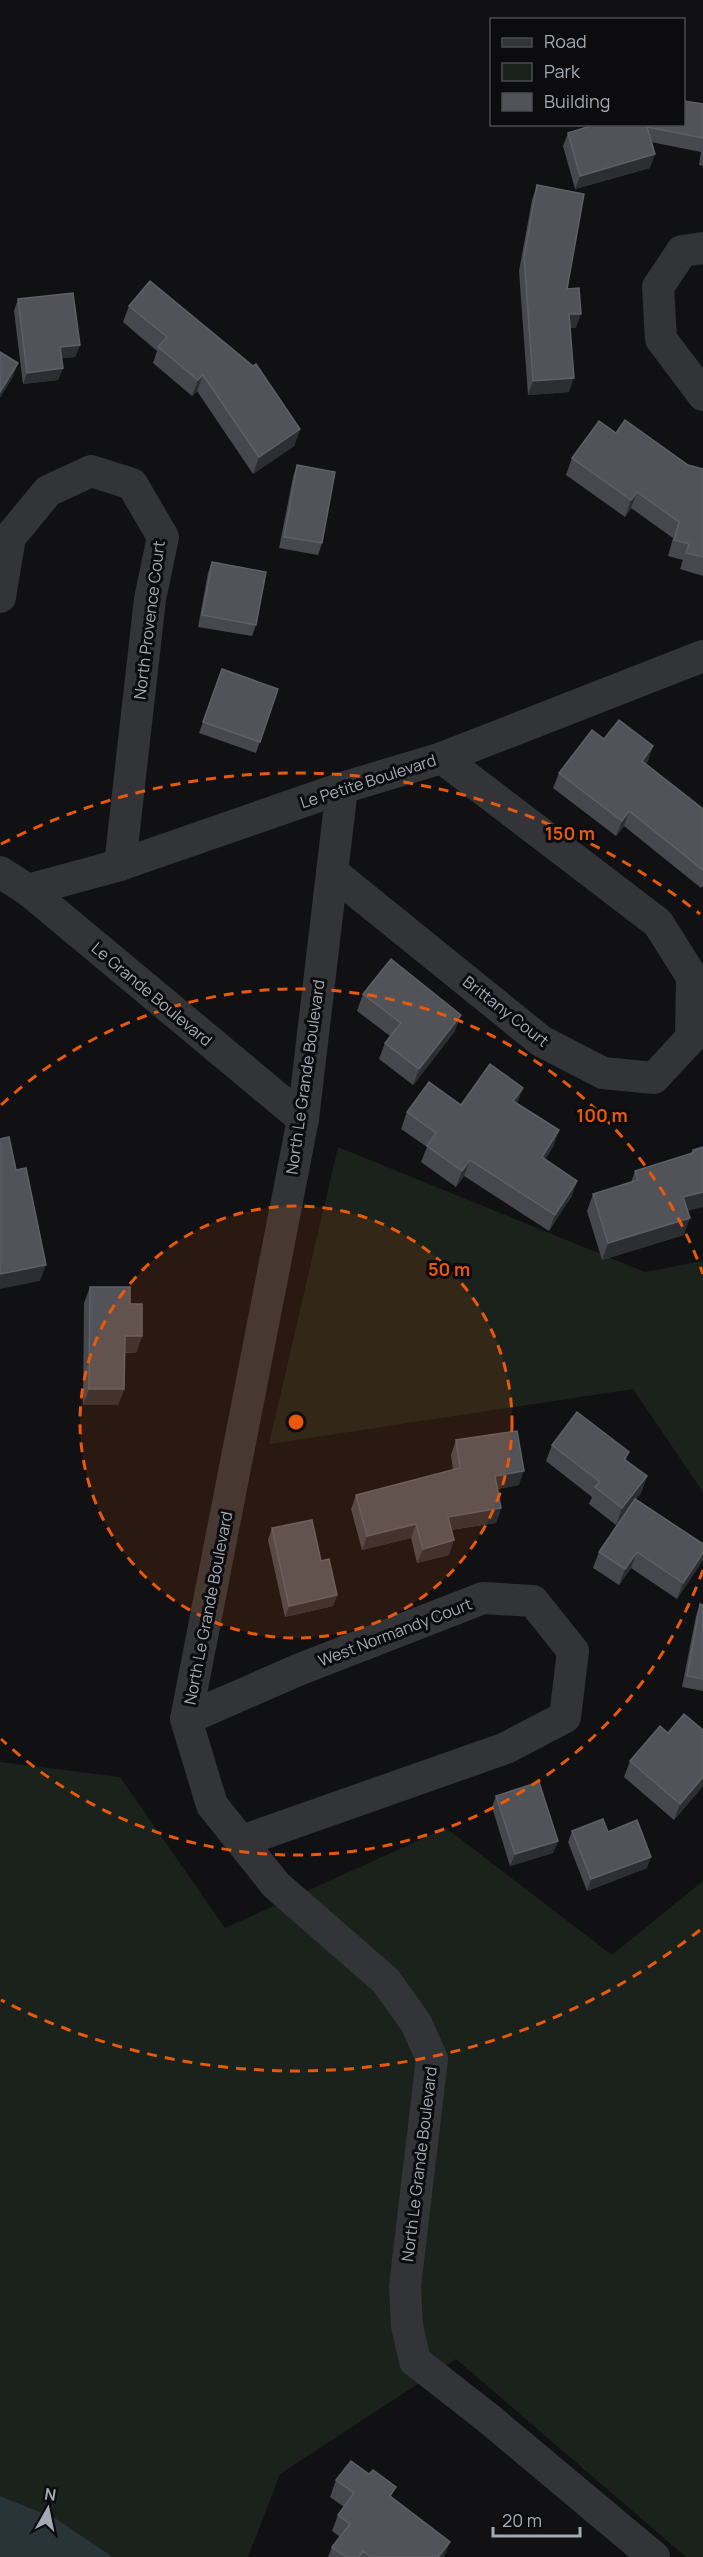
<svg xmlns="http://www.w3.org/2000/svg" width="703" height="2557" viewBox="0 0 703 2557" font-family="Manrope,sans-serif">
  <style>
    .green { fill: #1b221b }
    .water { fill: #293438 }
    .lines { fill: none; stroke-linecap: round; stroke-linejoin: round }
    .minor { stroke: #323438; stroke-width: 32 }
    .wall { fill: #47484e }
    .shaded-wall { fill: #2d2e32 }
    .building { fill: #515359; stroke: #5d6067; stroke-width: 1.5 }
    .ring { fill: none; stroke: #e8590c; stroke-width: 3; stroke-dasharray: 10 8 }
    .labels { text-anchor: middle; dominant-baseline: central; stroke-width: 6; stroke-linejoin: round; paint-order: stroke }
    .street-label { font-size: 16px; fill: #a2aab4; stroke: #0c0c0e }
    .centre { fill: #e8590c; stroke: #0c0c0e; stroke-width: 3 }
    .ring-label { font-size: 18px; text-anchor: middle; font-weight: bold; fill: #e8590c; stroke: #0c0c0e; stroke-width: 6; stroke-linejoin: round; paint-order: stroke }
  </style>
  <rect width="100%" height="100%" fill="#111113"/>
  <g class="green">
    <polygon points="338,1147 645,1272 703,1261 703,1492 633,1389 269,1444"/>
    <polygon points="0,1762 120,1777 225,1928 446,1828 612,1955 703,1881 703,2557 686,2557 456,2359 280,2474 248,2557 113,2557 55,2518 0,2496"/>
  </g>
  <polygon class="water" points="0,2496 55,2518 113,2557 0,2557"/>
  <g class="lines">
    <g class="minor">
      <polyline points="703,248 682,251 658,287 661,339 703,395"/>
      <polyline points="0,597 10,537 48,491 91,471 132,484 163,537 150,599 120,865"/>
      <polyline points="342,788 303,1119 186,1719 212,1805 276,1885 386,1981 416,2023 432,2059 405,2286 407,2326 415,2361 488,2418 654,2557"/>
      <polyline points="0,872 28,890 303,1119"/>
      <polyline points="332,872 541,1041 603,1073 654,1078 691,1038 692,977 658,923 442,758"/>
      <polyline points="28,890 120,865 342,788 442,758 703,656"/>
      <polyline points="186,1719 298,1670 483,1598 533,1601 573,1651 565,1717 506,1748 242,1841"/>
    </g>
  </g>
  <g class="wall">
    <polygon points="703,104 703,166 699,165 701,152 651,142 650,168 575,189 563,146 568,133"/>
    <polygon points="537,185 567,289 576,328 570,328 569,392 528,395 519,271 532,200"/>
    <polygon points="18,299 80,345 75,357 62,358 63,368 58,380 23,384 14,311"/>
    <polygon points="129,306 300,429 294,446 253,474 197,391 192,396 153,363 157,351 123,322"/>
    <polygon points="616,433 688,465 703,469 703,576 680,569 683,560 668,556 673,538 631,508 625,517 566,475 572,458"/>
    <polygon points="297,465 322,543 318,555 279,548 293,477"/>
    <polygon points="212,562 256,625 252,636 198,627 208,573"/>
    <polygon points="222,669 278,689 256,753 199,733"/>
    <polygon points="604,739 653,746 646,764 703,809 703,886 701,888 624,826 616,836 553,788 559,773"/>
    <polygon points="363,994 455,1031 413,1085 379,1059 385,1043 390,1036 357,1011"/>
    <polygon points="517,1103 559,1130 553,1147 545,1159 577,1181 571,1197 549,1231 464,1176 456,1187 421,1162 427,1147 401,1129 407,1112"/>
    <polygon points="703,1147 688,1211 684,1235 602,1260 587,1211 593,1194 631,1182 635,1171 691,1153 693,1150"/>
    <polygon points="90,1287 130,1304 142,1336 136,1353 125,1353 124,1389 118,1405 83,1405 84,1303"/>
    <polygon points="456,1440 519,1485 497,1489 501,1508 496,1523 451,1530 449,1555 417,1563 411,1538 362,1550 351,1509 356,1495 453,1470 451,1455"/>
    <polygon points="552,1445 629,1452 626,1460 647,1476 641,1493 635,1500 703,1544 703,1559 701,1563 677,1599 631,1568 619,1585 593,1568 599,1552 632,1504 616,1525 589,1504 592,1497 546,1461"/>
    <polygon points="272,1528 321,1561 337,1595 333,1606 285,1617 268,1540"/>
    <polygon points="700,1604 703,1605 703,1691 682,1687 696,1616"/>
    <polygon points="703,1730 703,1786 674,1820 624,1777 630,1761 668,1733"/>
    <polygon points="496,1796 558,1841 553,1853 510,1866 492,1807"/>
    <polygon points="572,1831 608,1832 647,1868 587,1891 568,1842"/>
    <polygon points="336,2480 393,2498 444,2557 328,2557 332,2547 340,2537 332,2531 338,2515 344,2507 330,2497"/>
  </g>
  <g class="shaded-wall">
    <polygon points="655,154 650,168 575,189 580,176"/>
    <polygon points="569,314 581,314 576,328 564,328"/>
    <polygon points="80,345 75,357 56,359 60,347"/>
    <polygon points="18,363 13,377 0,398 0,392"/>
    <polygon points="63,368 58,380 23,384 27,373"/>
    <polygon points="203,375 197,391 192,396 198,380"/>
    <polygon points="574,378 569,392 528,395 533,381"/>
    <polygon points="300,429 294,446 253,474 259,457"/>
    <polygon points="637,492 631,508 625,517 631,500"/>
    <polygon points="653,746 648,761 637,776 642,761"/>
    <polygon points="629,811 624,826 616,836 622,821"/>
    <polygon points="461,1015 455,1031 413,1085 419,1069"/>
    <polygon points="523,1088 517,1104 513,1101"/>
    <polygon points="559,1130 553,1147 536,1173 542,1157"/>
    <polygon points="470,1160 464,1176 456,1187 462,1171"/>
    <polygon points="577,1181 571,1197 549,1231 555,1215"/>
    <polygon points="703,1192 703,1207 677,1214 683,1197"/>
    <polygon points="690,1218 684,1235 602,1260 608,1243"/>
    <polygon points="46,1265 40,1281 0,1289 0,1274"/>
    <polygon points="125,1336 142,1336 136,1353 119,1352"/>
    <polygon points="89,1389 124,1389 118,1405 83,1405"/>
    <polygon points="524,1471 519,1485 490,1490 495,1476"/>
    <polygon points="647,1476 641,1493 616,1525 622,1508"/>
    <polygon points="501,1508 496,1523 442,1531 448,1517"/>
    <polygon points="416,1524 411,1538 362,1550 367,1536"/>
    <polygon points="454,1540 449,1555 417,1563 423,1549"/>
    <polygon points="637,1552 631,1568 619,1585 625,1569"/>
    <polygon points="703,1553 703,1559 701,1563 677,1599 683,1583"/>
    <polygon points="337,1595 333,1606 285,1617 289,1606"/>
    <polygon points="703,1777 703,1786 674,1820 680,1804"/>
    <polygon points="558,1841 553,1853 510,1866 515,1854"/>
    <polygon points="651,1857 647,1868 587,1891 591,1879"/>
    <polygon points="450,2542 444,2557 438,2557"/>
  </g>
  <g class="building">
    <polygon points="684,101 703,104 703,138 647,127 655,154 580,176 568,133 597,124 684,124"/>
    <polygon points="537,185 584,194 567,289 579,288 581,314 569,314 574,378 533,381 524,256"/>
    <polygon points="150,281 253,366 256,364 300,429 259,457 203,375 198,380 158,347 167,337 129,306"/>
    <polygon points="73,293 80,345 60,347 63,368 27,373 18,299"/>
    <polygon points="0,352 18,363 0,392"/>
    <polygon points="625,420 688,465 703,469 703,557 686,553 689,544 674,540 679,522 637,492 631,500 572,458 599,421 616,433"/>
    <polygon points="297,465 335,472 322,543 284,537"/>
    <polygon points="212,562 266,572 256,625 202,615"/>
    <polygon points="222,669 278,689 260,742 203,722"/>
    <polygon points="619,720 653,746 642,761 703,809 703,870 629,811 622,821 559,773 592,730 604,739"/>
    <polygon points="391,959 461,1015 419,1069 385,1043 401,1023 363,994"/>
    <polygon points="490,1064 523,1088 513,1101 559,1130 542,1157 577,1181 555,1215 470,1160 462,1171 427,1146 436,1133 407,1112 429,1082 461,1105"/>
    <polygon points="9,1137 16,1170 26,1168 46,1265 0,1274 0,1139"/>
    <polygon points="703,1147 703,1192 683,1197 690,1218 608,1243 593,1194 638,1180 635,1171 693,1153 693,1150"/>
    <polygon points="90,1287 130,1287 130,1304 142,1304 142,1336 125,1336 124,1389 89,1389"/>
    <polygon points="577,1412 629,1452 624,1459 647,1476 622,1508 595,1487 600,1482 552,1445"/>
    <polygon points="517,1431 524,1471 495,1476 501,1508 448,1517 454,1540 423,1549 416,1524 367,1536 356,1495 460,1468 456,1440"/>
    <polygon points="635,1499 703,1544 703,1553 683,1583 637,1552 625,1569 599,1552"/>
    <polygon points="312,1520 321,1561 329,1559 337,1595 289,1606 272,1528"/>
    <polygon points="700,1604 703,1605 703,1679 687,1676"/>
    <polygon points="684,1714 703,1730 703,1777 680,1804 630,1761 660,1726 668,1733"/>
    <polygon points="539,1782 558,1841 515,1854 496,1796"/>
    <polygon points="603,1819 608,1832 637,1820 651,1857 591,1879 572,1831"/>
    <polygon points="351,2461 369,2474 373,2470 396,2487 390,2496 450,2542 438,2557 371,2557 363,2551 359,2557 346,2557 332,2547 350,2524 338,2515 354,2493 336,2480"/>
  </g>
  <circle cx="296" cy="1422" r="216" fill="#e8590c" fill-opacity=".12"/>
  <g class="ring">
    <circle cx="296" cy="1422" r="216"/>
    <path d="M703 1570A433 433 0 0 1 1 1739M1 1105A433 433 0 0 1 703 1274"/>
    <path d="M700 1930A649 649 0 0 1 1 2000M1 844A649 649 0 0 1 700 914"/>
  </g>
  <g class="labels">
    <g class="street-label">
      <text transform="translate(149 620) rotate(-83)">North Provence Court</text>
      <text transform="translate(368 781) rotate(-18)">Le Petite Boulevard</text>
      <text transform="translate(152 994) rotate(40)">Le Grande Boulevard</text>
      <text transform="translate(506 1011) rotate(38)">Brittany Court</text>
      <text transform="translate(305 1077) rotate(-82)">North Le Grande Boulevard</text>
      <text transform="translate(208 1608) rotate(-79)">North Le Grande Boulevard</text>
      <text transform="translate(395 1632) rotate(-21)">West Normandy Court</text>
      <text transform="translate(419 2164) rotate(-83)">North Le Grande Boulevard</text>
    </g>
  </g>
  <circle cx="296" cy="1422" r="9" class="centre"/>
  <g class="ring-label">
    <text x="570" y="840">150 m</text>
    <text x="602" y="1122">100 m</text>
    <text x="449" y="1276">50 m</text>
  </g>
  <rect x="490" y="18" width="195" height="108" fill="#0c0c0e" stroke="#484b50" stroke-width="1.5"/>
  <rect x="502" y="38" width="30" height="9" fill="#323438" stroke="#484b50" stroke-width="1.5"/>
  <text x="544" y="48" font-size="18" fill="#a2aab4">Road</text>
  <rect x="502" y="63" width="30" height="18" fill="#1b221b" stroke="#484b50" stroke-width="1.5"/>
  <text x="544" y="78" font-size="18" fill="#a2aab4">Park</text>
  <rect x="502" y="93" width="30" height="18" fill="#515359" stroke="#484b50" stroke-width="1.5"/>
  <text x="544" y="108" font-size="18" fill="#a2aab4">Building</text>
  <g transform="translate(48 2509) rotate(9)" stroke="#0c0c0e" stroke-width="4.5" paint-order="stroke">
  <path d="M0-4.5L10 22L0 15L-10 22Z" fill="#a2aab4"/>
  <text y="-9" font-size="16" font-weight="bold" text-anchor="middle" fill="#a2aab4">N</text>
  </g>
  <path d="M493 2527v9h87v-9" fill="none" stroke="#a2aab4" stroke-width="3"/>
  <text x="502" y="2527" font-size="18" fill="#a2aab4" stroke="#0c0c0e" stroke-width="4.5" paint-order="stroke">20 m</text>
</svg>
